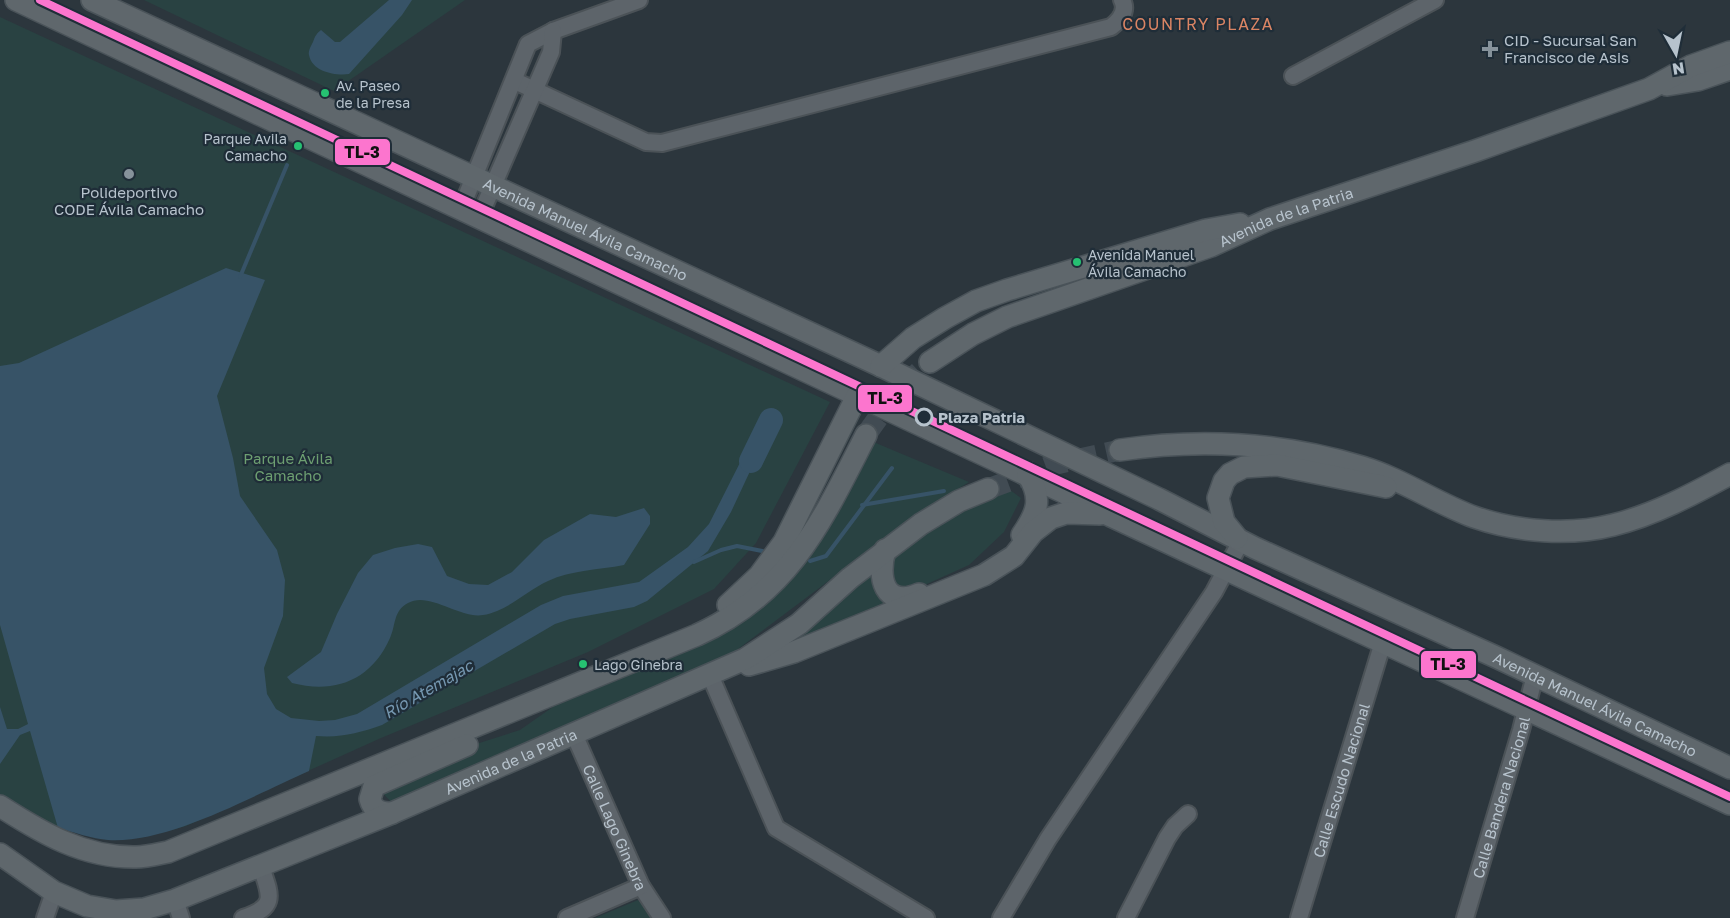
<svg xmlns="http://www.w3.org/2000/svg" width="1730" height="918" viewBox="0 0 1730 918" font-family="'Golos Text',sans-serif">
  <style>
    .green { fill: #294242 }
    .water { fill: #375367 }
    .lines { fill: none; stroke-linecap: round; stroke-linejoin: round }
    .stream { stroke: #375367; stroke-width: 4 }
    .river { stroke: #375367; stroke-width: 24 }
    .major-tunnel { stroke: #414b53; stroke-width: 21; stroke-dasharray: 21 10; stroke-linecap: butt }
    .minor-casing { stroke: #4b5257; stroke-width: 20 }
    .major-casing { stroke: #4a5359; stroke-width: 24 }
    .minor { stroke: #5d646a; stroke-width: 16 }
    .major { stroke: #5f676c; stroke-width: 21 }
    .metro-1-casing { stroke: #1f2d38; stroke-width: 12 }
    .metro-1 { stroke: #fc75ce; stroke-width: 8 }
    .poi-dot { fill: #86929b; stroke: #1f2d38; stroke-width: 2 }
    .bus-dot { fill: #26c172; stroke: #1f2d38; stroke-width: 2 }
    .stop-dot { fill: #1f2d38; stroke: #b7c3cd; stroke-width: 3 }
    .labels { text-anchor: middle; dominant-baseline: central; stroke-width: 4.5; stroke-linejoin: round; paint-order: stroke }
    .bus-label { font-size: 14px; fill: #b7c3cd; stroke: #1f2d38; text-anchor: start }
    .poi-label { font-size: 15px; fill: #b7c3cd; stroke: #1f2d38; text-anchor: start }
    .street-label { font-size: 15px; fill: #b7c3cd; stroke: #1f2d38 }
    .stop-label { font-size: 15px; font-weight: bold; fill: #b7c3cd; stroke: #1f2d38; text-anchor: start }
    .park-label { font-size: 15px; fill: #6d9f71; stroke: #1f2d38 }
    .neighbourhood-label { font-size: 16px; letter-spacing: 1.5px; fill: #db8564; stroke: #1f2d38 }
    .water-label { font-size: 16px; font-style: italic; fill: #7698b1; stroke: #1f2d38 }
    .line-badge { stroke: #1f2d38; stroke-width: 2 }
    .pale-badge-label { font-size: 16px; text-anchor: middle; font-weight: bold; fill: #111 }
  </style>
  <rect width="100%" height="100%" fill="#2c363d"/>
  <g class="green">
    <polygon points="144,0 465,0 334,91"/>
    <polygon points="0,17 830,402 756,543 714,589 588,652 381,738 186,826 145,837 108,840 58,828 0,796"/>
    <polygon points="871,441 969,482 915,516 734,652 391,802 379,789 429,759 520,730 577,690 788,578"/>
    <polygon points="1007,488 1021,498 1004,532 969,565 803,640 760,657 908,542 980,498"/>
    <polygon points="638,900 653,918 595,918"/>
  </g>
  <g class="water">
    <path d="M389,0h23l-10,15 -53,59c-13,2 -37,-2 -40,-19 -1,-4 2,-9 4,-13 2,-6 4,-9 8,-12l14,12h5z"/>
    <path d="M226,268l39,12 -48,116 16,62 7,38 37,54 8,30 -2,36 -19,52 3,26 9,15 15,9 28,3 16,-1 22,-6 184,-109 22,-9 76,-14 49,-35 21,-23 47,-93h10v6l-35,75 -23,39 -61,50 -13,6 -64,12 -15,5 -173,101c-23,8 -41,13 -66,11l-7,35c-55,24 -141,73 -201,69 -16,-1 -34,-8 -50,-12l-28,-97 -10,4 -20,29v-57l7,22h11l10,-5 -28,-99v-259l19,-3z"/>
    <path d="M644,508l6,8v8l-26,41c-25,5 -53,5 -76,16 -22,10 -40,30 -65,34 -23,4 -54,-24 -75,-12 -15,8 -12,22 -18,35 -19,43 -56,56 -98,45l-5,-6 34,-25 16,-38 21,-41 15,-18 22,-7 23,-4 14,3 15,29 22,8 19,1 24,-13 32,-32 46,-26 26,3z"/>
  </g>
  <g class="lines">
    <g class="stream">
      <polyline points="240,277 287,165"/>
      <polyline points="862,505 944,491"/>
      <polyline points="810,561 826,556 892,468"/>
      <polyline points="694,562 721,550 737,546 767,552"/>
    </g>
    <polyline class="river" points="751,461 771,420"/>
    <g class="major-tunnel">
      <path d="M866,435c19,-28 38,-51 64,-73"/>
      <polyline points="988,489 1052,465 1120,450"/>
    </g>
    <defs>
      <g id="minor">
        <polyline points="1293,76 1435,0"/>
        <path d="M515,81l131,61 16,1 449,-116c9,-7 17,-16 11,-27"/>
        <polyline points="461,209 528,44 553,31 639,0"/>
        <polyline points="479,218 551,52 553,31"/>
        <polyline points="710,675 776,828 926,918"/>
        <path id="s1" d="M574,734l67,152 21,32"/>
        <polyline points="175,900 181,918"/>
        <polyline points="45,918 54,892"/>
        <path d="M243,918c34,-11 28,-22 18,-51"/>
        <polyline points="567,918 641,886"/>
        <polyline points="1001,918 1048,839 1214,592 1241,541"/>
        <polyline points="1126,918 1167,838 1175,826 1188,814"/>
        <path id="s2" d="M1299,918l84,-276"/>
        <path id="s3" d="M1465,918l56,-188 14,-55"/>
      </g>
      <g id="major">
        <polyline points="16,0 1063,492 1111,516 1730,804"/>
        <path id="s4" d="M92,0l789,366 278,133 96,49 241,109 234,111"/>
        <polyline points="1667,85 1698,80 1730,69"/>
        <path id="s5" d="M930,362l43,-28 34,-17 204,-71 59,-27 205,-68 174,-62 42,-23 39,-14"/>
        <polyline points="881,366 913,338 945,318 976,301 1007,290 1206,230 1240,224"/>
        <path d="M1120,450c81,-12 163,-7 242,17 40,12 74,36 112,50 43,15 96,19 139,8 41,-10 80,-31 117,-51"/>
        <path d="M1022,535c15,-22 21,-36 6,-60"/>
        <polyline points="1237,538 1224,522 1218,498 1224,481 1230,474 1244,467 1277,465 1386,487"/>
        <path d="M885,550c-8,27 -1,59 34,44"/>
        <polyline points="728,605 759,576 784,542 857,396"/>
        <polyline points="749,665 794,652 984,575 1014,556 1033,532 1051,518 1066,513 1100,514"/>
        <path d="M0,806c42,27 84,52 136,51 11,0 22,-3 32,-5l529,-217c93,-42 125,-114 169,-200"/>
        <path d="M392,813c-11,0 -19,-2 -22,-14l4,-13 93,-41"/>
        <path id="s6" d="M0,854l54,38 33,14 29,5 28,-2 31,-9 217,-87 353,-154 54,-35 51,-46 71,-54 38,-23 29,-12"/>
      </g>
    </defs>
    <use href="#minor" class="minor-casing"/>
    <use href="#major" class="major-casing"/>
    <use href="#minor" class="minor"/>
    <use href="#major" class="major"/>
    <defs>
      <polyline id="metro-1" points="40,0 1730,797"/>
    </defs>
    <use href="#metro-1" class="metro-1-casing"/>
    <use href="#metro-1" class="metro-1"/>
  </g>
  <g class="poi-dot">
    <path d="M1487 40h6v6h6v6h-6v6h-6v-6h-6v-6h6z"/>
    <circle cx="129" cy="174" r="6"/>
  </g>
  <g class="bus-dot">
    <circle cx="325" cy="93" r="5"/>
    <circle cx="298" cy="146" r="5"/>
    <circle cx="1077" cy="262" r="5"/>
    <circle cx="583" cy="664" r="5"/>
  </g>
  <circle class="stop-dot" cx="924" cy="417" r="8"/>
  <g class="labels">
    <g class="bus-label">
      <text x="336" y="85">Av. Paseo<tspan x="336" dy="17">de la Presa</tspan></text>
      <text x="287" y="138" text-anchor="end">Parque Avila<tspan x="287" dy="17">Camacho</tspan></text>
      <text x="1088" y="254">Avenida Manuel<tspan x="1088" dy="17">Ávila Camacho</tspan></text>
      <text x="594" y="664">Lago Ginebra</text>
    </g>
    <g class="poi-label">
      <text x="1504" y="40">CID - Sucursal San<tspan x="1504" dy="17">Francisco de Asis</tspan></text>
      <text x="129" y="192" text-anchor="middle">Polideportivo<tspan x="129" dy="17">CODE Ávila Camacho</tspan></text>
    </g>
    <g class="street-label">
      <text stroke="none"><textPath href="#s5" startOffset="386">Avenida de la Patria</textPath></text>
      <text stroke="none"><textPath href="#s4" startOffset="544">Avenida Manuel Ávila Camacho</textPath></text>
      <text stroke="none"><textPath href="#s4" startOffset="1660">Avenida Manuel Ávila Camacho</textPath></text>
      <text stroke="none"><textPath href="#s6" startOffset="555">Avenida de la Patria</textPath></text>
      <text stroke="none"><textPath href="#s2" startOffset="144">Calle Escudo Nacional</textPath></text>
      <text stroke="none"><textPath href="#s3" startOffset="126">Calle Bandera Nacional</textPath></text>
      <text stroke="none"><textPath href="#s1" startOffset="102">Calle Lago Ginebra</textPath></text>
    </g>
    <g class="stop-label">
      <text x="938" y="417">Plaza Patria</text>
    </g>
    <g class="park-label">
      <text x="288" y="458">Parque Ávila<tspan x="288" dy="17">Camacho</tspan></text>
    </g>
    <g class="neighbourhood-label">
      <text x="1198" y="24">COUNTRY PLAZA</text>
    </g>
    <g class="water-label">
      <text transform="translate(428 689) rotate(-30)">Río Atemajac</text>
    </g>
  </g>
  <g class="line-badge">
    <rect x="334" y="138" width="57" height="28" rx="6" fill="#fc75ce"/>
    <rect x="857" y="384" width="56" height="29" rx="6" fill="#fc75ce"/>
    <rect x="1420" y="650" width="57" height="29" rx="6" fill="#fc75ce"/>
  </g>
  <g class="pale-badge-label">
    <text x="362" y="158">TL-3</text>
    <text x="885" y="404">TL-3</text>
    <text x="1448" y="670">TL-3</text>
  </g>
  <g transform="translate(1676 54) rotate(171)" stroke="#1f2d38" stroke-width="4.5" paint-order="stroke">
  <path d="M0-4.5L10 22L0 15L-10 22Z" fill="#b7c3cd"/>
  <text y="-9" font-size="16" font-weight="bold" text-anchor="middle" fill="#b7c3cd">N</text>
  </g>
</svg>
